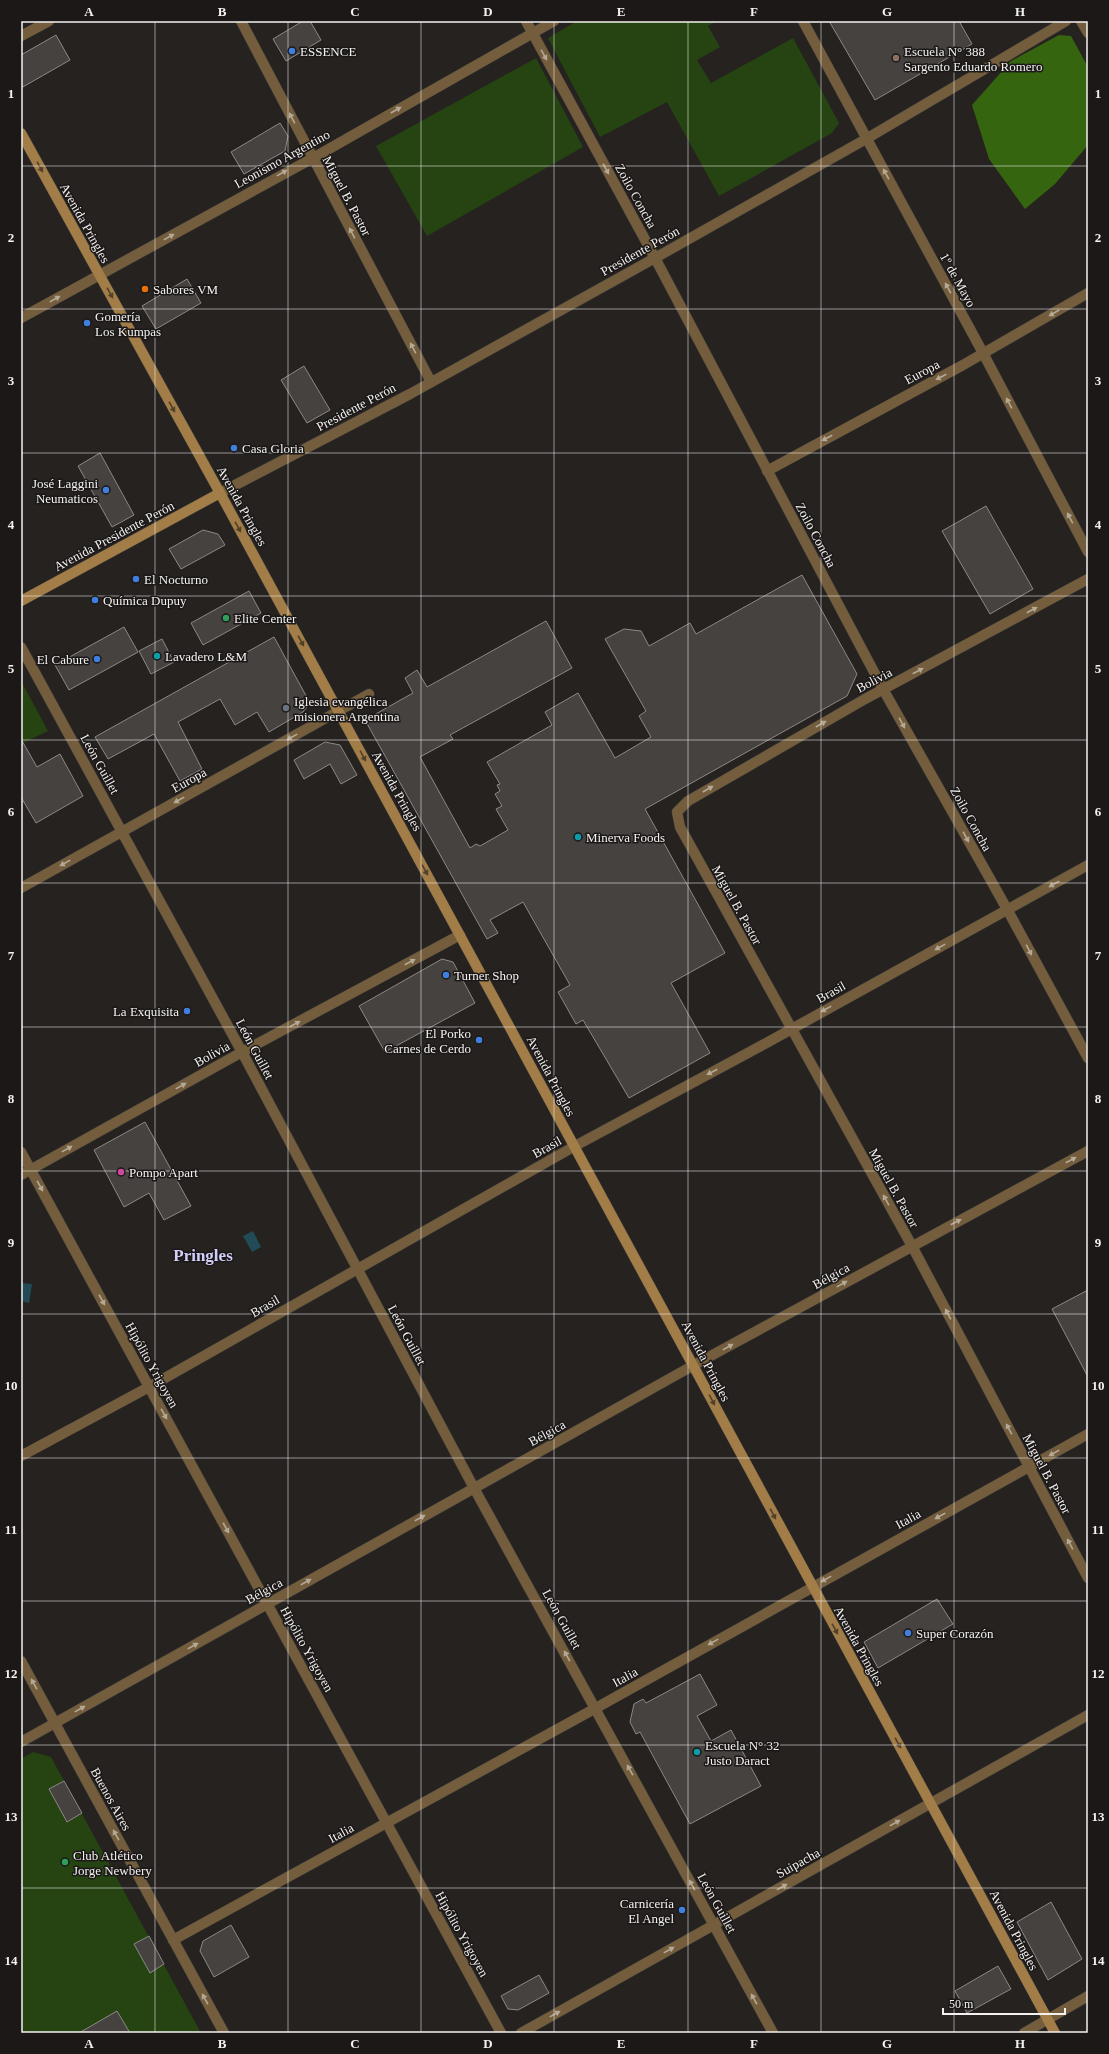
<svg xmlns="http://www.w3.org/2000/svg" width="1109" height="2054" viewBox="0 0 1109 2054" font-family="'Times New Roman',serif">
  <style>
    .green { fill: #264412 }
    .forest { fill: #35650e }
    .water { fill: #224b57 }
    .building { fill: #464240; stroke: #8c8886 }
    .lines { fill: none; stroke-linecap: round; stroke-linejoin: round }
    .minor-casing { stroke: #423f3d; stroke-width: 11 }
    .tertiary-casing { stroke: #423f3d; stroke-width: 11 }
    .secondary-casing { stroke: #423f3d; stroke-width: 11 }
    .minor { stroke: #745d3c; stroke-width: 10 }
    .tertiary { stroke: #745d3c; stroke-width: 10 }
    .secondary { stroke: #a27d47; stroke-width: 10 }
    .oneway { fill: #b4a896 }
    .oneway2 { fill: #51402a }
    .grid { fill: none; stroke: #f4f2f1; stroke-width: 1; stroke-opacity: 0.55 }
    .shop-dot { fill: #3f7fe0; stroke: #1b1817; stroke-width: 1.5 }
    .education-dot { fill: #8d6e63; stroke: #1b1817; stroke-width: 1.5 }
    .food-dot { fill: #e8710a; stroke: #1b1817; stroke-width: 1.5 }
    .leisure-dot { fill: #2e9e5b; stroke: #1b1817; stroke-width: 1.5 }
    .culture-dot { fill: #0f9aa8; stroke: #1b1817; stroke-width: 1.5 }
    .worship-dot { fill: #6b7280; stroke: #1b1817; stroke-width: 1.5 }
    .hotel-dot { fill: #d1479c; stroke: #1b1817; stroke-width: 1.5 }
    .labels { text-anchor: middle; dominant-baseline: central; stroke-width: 3; stroke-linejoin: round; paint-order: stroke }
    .poi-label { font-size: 13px; fill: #f4f2f1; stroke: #1b1817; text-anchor: start }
    .street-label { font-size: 13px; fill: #f4f2f1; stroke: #1b1817 }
    .district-label { font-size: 17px; font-weight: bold; fill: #d2cffb; stroke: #1b1817 }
    .neatline { fill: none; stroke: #f4f2f1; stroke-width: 1.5 }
    .grid-label { font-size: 13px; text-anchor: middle; font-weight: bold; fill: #f4f2f1 }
  </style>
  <rect width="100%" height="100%" fill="#252220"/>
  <g class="green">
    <polygon points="577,21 717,21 708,26 720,47 697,60 711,83 793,38 839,123 832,133 719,196 667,102 600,137 548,38"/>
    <polygon points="536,58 583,147 427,236 376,146"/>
    <polygon points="21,681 48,731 21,744"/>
    <polygon points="33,1752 51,1757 201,2033 21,2033 21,1759"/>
  </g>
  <polygon class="forest" points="1059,35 1071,36 1088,67 1088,145 1055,184 1025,209 989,159 972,105 1011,61"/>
  <g class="water">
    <polygon points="253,1231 261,1247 252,1252 243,1236"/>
    <polygon points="21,1283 32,1284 29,1303 21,1301"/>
  </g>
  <g class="building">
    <polygon points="303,21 310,21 321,40 286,61 273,39"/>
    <polygon points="829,21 959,21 972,44 875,100"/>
    <polygon points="56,35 70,60 21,88 21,55"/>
    <polygon points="280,123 288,136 285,151 244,174 231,152"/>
    <polygon points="187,279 201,303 156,329 142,306"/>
    <polygon points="304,366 330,410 307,423 281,380"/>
    <polygon points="100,453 134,515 112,527 78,466"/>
    <polygon points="986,506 1033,589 990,614 942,531"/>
    <polygon points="203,530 218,534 225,545 181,569 169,549"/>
    <polygon points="802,575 857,674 847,696 645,809 725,953 671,983 710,1053 629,1098 583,1020 576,1024 558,992 570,985 523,902 490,920 498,933 487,939 365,720 413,693 405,678 417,670 427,687 546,621 572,668 450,735 453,739 420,757 470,848 476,844 480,846 508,830 496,809 502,806 495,794 500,791 497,785 500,784 487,762 552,725 545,712 578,693 615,758 651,737 639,716 646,711 605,639 624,629 641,631 649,646 690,623 696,634"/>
    <polygon points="249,591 261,613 203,645 191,623"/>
    <polygon points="124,627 138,652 69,690 55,665"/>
    <polygon points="274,637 310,703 303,712 269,732 257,712 235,725 220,699 178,722 202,769 180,781 154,734 108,759 95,737"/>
    <polygon points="162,639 174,662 151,674 139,651"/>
    <polygon points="21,739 37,767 60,754 83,796 36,823 21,797"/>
    <polygon points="325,742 340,745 357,775 341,784 330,764 304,779 294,760"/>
    <polygon points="442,959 453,962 475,1003 385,1052 359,1006"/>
    <polygon points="145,1122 191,1206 164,1220 149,1193 124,1207 94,1150"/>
    <polygon points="1088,1290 1088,1377 1052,1309"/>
    <polygon points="937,1599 953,1624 878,1668 864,1642"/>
    <polygon points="700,1674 717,1705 697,1716 711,1741 731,1730 761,1786 690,1824 640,1732 636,1734 630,1722 634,1704 643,1699 646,1703"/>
    <polygon points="64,1781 82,1813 67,1822 49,1789"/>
    <polygon points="1051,1902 1082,1959 1048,1980 1017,1922"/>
    <polygon points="231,1925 249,1957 214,1977 200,1951 203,1941"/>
    <polygon points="149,1936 164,1964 150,1973 134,1944"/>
    <polygon points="998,1966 1011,1989 967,2013 955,1991"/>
    <polygon points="539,1975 549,1993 518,2010 508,2009 501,1996"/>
    <polygon points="117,2011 130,2033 79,2033"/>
  </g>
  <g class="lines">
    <defs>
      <g id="minor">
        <polyline points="241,21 431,382"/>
        <polyline points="526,21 655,258 883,689 1007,909 1088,1058"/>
        <polyline points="803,21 983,353 1088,552"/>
        <polyline points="1081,21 1088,33"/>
        <polyline points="21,36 49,21"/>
        <polyline points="655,258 866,139 1066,21"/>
        <polyline points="21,318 313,158 554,21"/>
        <polyline points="767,471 963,365 1088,293"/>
        <polyline points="1088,579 865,699 688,801 677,812 680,827 912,1246 1088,1578"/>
        <polyline points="21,888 369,694"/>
        <polyline points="21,1152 501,2033"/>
        <polyline points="21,1175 242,1052 460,935"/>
        <polyline points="21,1456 149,1387 575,1146 770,1041 1088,865"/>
        <polyline points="21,1661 224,2033"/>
        <polyline points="21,1742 694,1365 1088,1151"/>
        <polyline points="173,1940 596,1708 1088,1434"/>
        <polyline points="521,2033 1088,1715"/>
        <polyline points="1024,2033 1088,1996"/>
      </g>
      <g id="tertiary">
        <polyline points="220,493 410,394 655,258"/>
        <polyline points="21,647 242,1052 474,1488 773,2033"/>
      </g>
      <g id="secondary">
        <polyline points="21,133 220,493 1055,2033"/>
        <polyline points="21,601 220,493"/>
      </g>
    </defs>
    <use href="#minor" class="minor-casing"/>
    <use href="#tertiary" class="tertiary-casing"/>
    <use href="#secondary" class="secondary-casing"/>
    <use href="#minor" class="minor"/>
    <use href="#tertiary" class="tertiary"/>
    <use href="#secondary" class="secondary"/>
  </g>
  <defs><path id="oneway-solid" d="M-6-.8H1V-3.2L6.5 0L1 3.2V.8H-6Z"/></defs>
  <g class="oneway">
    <use href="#oneway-solid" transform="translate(544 55) rotate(61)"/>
    <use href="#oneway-solid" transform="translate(396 110) rotate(-30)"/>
    <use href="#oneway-solid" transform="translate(292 118) rotate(-118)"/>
    <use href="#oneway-solid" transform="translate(606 169) rotate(61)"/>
    <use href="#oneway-solid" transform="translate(282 173) rotate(-29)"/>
    <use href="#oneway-solid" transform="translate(886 174) rotate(-119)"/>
    <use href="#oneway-solid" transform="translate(352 233) rotate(-118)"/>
    <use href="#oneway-solid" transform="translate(169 237) rotate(-29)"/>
    <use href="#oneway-solid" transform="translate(948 288) rotate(-119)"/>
    <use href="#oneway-solid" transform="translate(55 299) rotate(-29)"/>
    <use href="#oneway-solid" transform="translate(1054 313) rotate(150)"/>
    <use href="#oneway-solid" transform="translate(413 348) rotate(-118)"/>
    <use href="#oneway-solid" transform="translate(941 377) rotate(152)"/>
    <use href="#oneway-solid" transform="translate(1009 403) rotate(-118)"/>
    <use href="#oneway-solid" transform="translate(827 438) rotate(152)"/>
    <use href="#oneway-solid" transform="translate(1070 518) rotate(-118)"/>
    <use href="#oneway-solid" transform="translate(1032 610) rotate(-28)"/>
    <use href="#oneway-solid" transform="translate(918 671) rotate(-28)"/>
    <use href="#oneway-solid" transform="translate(902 723) rotate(61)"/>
    <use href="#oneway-solid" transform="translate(821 724) rotate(-30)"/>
    <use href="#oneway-solid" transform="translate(292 737) rotate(151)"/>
    <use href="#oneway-solid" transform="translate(708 789) rotate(-30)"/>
    <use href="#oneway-solid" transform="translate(179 800) rotate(151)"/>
    <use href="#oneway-solid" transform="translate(966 837) rotate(61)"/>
    <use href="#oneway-solid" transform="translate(65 863) rotate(151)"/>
    <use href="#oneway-solid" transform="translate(1054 884) rotate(151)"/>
    <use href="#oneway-solid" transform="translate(940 947) rotate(151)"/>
    <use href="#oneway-solid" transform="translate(1029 950) rotate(62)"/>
    <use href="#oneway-solid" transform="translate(410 962) rotate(-28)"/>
    <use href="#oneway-solid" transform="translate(826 1009) rotate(151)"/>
    <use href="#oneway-solid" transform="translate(295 1024) rotate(-28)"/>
    <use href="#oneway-solid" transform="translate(712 1072) rotate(152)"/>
    <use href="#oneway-solid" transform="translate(181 1086) rotate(-29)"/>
    <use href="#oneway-solid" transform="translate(67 1149) rotate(-29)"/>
    <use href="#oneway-solid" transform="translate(1071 1160) rotate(-28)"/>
    <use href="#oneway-solid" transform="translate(40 1186) rotate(61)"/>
    <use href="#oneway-solid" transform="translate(886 1200) rotate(-119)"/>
    <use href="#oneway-solid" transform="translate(956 1222) rotate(-28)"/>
    <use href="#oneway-solid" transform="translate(842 1284) rotate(-29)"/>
    <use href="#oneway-solid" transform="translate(102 1300) rotate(61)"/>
    <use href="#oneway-solid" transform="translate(948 1314) rotate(-118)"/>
    <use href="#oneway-solid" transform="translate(728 1347) rotate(-29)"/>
    <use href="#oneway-solid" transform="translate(164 1414) rotate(61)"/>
    <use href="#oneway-solid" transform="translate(1009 1429) rotate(-118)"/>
    <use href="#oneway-solid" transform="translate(1054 1453) rotate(151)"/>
    <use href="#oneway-solid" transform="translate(940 1516) rotate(151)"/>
    <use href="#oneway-solid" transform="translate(420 1518) rotate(-29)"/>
    <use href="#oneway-solid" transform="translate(226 1528) rotate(61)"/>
    <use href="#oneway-solid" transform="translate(1070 1544) rotate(-118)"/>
    <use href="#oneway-solid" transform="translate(826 1579) rotate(151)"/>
    <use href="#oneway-solid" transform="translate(306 1582) rotate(-29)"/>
    <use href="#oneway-solid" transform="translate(713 1642) rotate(151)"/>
    <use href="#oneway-solid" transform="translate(193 1646) rotate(-29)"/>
    <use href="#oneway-solid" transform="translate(567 1656) rotate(-119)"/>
    <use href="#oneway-solid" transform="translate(34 1684) rotate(-119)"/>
    <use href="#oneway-solid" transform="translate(80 1709) rotate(-29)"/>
    <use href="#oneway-solid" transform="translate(630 1770) rotate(-119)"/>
    <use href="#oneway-solid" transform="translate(895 1823) rotate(-29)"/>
    <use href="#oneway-solid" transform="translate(116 1835) rotate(-119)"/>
    <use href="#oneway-solid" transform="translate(692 1885) rotate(-119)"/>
    <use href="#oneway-solid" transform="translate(782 1887) rotate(-29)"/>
    <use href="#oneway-solid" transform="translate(669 1950) rotate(-29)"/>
    <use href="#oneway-solid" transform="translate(205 1999) rotate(-119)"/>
    <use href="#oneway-solid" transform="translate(754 1999) rotate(-119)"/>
    <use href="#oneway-solid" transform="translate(555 2014) rotate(-29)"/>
  </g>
  <g class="oneway2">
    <use href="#oneway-solid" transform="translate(40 167) rotate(61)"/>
    <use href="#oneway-solid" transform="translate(110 293) rotate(61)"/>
    <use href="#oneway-solid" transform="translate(172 407) rotate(61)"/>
    <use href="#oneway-solid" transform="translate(238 527) rotate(61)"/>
    <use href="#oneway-solid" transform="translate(301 641) rotate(61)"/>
    <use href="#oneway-solid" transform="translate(363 756) rotate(62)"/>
    <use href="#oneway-solid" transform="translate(425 870) rotate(61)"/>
    <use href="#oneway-solid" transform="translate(712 1400) rotate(62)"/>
    <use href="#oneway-solid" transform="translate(773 1514) rotate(62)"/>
    <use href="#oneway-solid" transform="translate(835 1629) rotate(61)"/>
    <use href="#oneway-solid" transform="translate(898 1743) rotate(61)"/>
  </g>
  <path class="grid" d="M155,21v2012M288,21v2012M421,21v2012M554,21v2012M688,21v2012M821,21v2012M954,21v2012M21,166h1067M21,309h1067M21,453h1067M21,596h1067M21,740h1067M21,883h1067M21,1027h1067M21,1171h1067M21,1314h1067M21,1458h1067M21,1601h1067M21,1745h1067M21,1888h1067"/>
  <g class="shop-dot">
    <circle cx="292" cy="51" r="4"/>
    <circle cx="87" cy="323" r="4"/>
    <circle cx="234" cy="448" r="4"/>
    <circle cx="106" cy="490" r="4"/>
    <circle cx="136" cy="579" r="4"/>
    <circle cx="95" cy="600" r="4"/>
    <circle cx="97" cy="659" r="4"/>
    <circle cx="446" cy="975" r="4"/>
    <circle cx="187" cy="1011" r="4"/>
    <circle cx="479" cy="1040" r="4"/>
    <circle cx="908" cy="1633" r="4"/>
    <circle cx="682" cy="1910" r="4"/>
  </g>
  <circle class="education-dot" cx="896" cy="58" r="4"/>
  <circle class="food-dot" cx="145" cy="289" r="4"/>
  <g class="leisure-dot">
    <circle cx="226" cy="618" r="4"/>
    <circle cx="65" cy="1862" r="4"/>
  </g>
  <g class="culture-dot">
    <circle cx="157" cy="656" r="4"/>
    <circle cx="578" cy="837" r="4"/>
    <circle cx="697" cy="1752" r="4"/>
  </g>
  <circle class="worship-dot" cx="286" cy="708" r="4"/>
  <circle class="hotel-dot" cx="121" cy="1172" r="4"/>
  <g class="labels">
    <g class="poi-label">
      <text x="300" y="51">ESSENCE</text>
      <text x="904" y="51">Escuela N° 388<tspan x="904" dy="15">Sargento Eduardo Romero</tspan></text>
      <text x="153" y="289">Sabores VM</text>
      <text x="95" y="316">Gomería<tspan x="95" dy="15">Los Kumpas</tspan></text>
      <text x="242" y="448">Casa Gloria</text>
      <text x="98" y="483" text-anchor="end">José Laggini<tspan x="98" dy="15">Neumaticos</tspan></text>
      <text x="144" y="579">El Nocturno</text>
      <text x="103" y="600">Química Dupuy</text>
      <text x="234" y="618">Elite Center</text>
      <text x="165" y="656">Lavadero L&amp;M</text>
      <text x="89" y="659" text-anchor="end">El Cabure</text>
      <text x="294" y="701">Iglesia evangélica<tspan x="294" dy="15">misionera Argentina</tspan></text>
      <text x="586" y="837">Minerva Foods</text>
      <text x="454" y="975">Turner Shop</text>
      <text x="179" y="1011" text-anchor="end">La Exquisita</text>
      <text x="471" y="1033" text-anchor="end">El Porko<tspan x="471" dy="15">Carnes de Cerdo</tspan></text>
      <text x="129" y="1172">Pompo Apart</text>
      <text x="916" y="1633">Super Corazón</text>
      <text x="705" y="1745">Escuela N° 32<tspan x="705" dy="15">Justo Daract</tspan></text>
      <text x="73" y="1855">Club Atlético<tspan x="73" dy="15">Jorge Newbery</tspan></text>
      <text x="674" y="1903" text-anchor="end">Carnicería<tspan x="674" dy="15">El Angel</tspan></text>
    </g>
    <g class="street-label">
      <text transform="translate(282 159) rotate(-29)">Leonismo Argentino</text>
      <text transform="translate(347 196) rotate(62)">Miguel B. Pastor</text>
      <text transform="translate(636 196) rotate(61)">Zoilo Concha</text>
      <text transform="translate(85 223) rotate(61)">Avenida Pringles</text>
      <text transform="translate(640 251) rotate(-29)">Presidente Perón</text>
      <text transform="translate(958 280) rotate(61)">1º de Mayo</text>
      <text transform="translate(922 372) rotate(-28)">Europa</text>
      <text transform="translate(356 407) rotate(-28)">Presidente Perón</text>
      <text transform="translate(242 506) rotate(61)">Avenida Pringles</text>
      <text transform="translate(816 535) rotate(62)">Zoilo Concha</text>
      <text transform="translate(114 536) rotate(-28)">Avenida Presidente Perón</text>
      <text transform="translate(874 680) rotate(-28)">Bolivia</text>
      <text transform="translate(100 764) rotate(61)">León Guillet</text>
      <text transform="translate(189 780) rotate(-29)">Europa</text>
      <text transform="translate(397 791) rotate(61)">Avenida Pringles</text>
      <text transform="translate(971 819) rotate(61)">Zoilo Concha</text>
      <text transform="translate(737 905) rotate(61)">Miguel B. Pastor</text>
      <text transform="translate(831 992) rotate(-29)">Brasil</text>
      <text transform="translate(255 1049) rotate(62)">León Guillet</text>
      <text transform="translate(212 1054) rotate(-29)">Bolivia</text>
      <text transform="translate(551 1076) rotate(62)">Avenida Pringles</text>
      <text transform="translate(547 1147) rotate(-29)">Brasil</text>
      <text transform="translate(894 1188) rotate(61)">Miguel B. Pastor</text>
      <text transform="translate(831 1276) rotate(-29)">Bélgica</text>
      <text transform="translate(265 1306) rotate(-30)">Brasil</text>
      <text transform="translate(407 1335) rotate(62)">León Guillet</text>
      <text transform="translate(706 1361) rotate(62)">Avenida Pringles</text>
      <text transform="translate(152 1365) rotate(61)">Hipólito Yrigoyen</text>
      <text transform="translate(547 1433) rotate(-29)">Bélgica</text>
      <text transform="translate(1047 1474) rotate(62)">Miguel B. Pastor</text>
      <text transform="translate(908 1519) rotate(-29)">Italia</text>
      <text transform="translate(264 1591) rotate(-29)">Bélgica</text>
      <text transform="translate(562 1619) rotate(61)">León Guillet</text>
      <text transform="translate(859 1646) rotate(61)">Avenida Pringles</text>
      <text transform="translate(307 1649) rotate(61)">Hipólito Yrigoyen</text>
      <text transform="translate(625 1677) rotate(-29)">Italia</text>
      <text transform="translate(111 1799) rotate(61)">Buenos Aires</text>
      <text transform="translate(341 1833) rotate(-29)">Italia</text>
      <text transform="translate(798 1863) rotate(-29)">Suipacha</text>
      <text transform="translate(717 1903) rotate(61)">León Guillet</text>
      <text transform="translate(1014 1930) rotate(62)">Avenida Pringles</text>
      <text transform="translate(462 1934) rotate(61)">Hipólito Yrigoyen</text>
    </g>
    <g class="district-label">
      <text x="203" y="1255">Pringles</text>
    </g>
  </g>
  <rect width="1109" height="2054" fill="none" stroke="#1b1817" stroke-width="44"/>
  <path d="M943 2008v6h122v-6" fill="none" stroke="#f4f2f1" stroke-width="2"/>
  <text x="949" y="2008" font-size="12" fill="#f4f2f1" stroke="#1b1817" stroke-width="3" paint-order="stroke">50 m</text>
  <rect x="22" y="22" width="1065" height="2010" class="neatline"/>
  <g class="grid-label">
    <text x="89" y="16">A</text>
    <text x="222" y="16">B</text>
    <text x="355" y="16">C</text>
    <text x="488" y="16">D</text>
    <text x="621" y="16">E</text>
    <text x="754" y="16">F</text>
    <text x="887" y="16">G</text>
    <text x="1020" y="16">H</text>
    <text x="11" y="98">1</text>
    <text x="1098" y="98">1</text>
    <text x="11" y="242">2</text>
    <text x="1098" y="242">2</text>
    <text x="11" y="385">3</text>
    <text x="1098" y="385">3</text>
    <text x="11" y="529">4</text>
    <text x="1098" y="529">4</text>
    <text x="11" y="673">5</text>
    <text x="1098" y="673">5</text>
    <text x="11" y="816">6</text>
    <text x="1098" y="816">6</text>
    <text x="11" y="960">7</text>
    <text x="1098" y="960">7</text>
    <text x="11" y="1103">8</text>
    <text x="1098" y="1103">8</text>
    <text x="11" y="1247">9</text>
    <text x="1098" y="1247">9</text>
    <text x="11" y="1390">10</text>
    <text x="1098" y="1390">10</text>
    <text x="11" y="1534">11</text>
    <text x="1098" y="1534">11</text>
    <text x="11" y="1678">12</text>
    <text x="1098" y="1678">12</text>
    <text x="11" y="1821">13</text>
    <text x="1098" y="1821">13</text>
    <text x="11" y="1965">14</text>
    <text x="1098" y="1965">14</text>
    <text x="89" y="2048">A</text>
    <text x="222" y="2048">B</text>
    <text x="355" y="2048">C</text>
    <text x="488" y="2048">D</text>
    <text x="621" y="2048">E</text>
    <text x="754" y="2048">F</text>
    <text x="887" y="2048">G</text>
    <text x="1020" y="2048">H</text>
  </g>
</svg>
